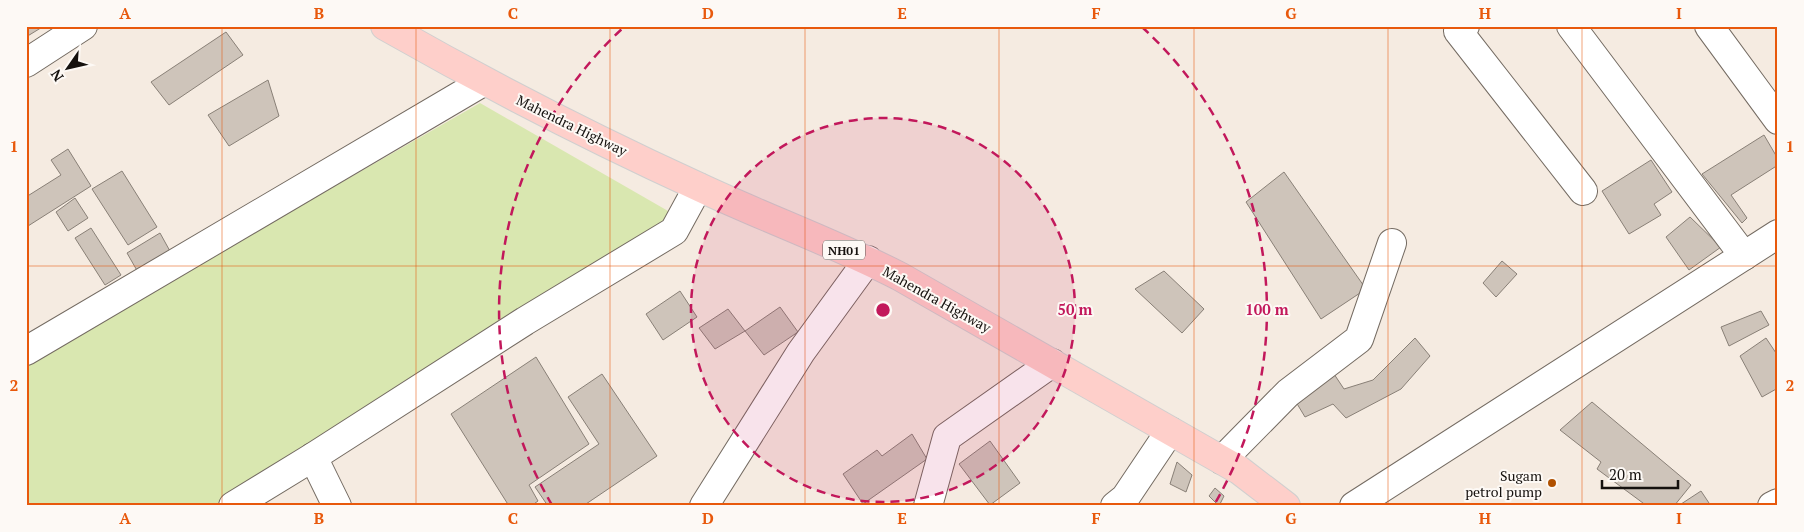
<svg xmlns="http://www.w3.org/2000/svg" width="1804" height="532" viewBox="0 0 1804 532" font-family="'PT Serif',serif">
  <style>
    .green { fill: #d9e7b0 }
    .building { fill: #cec4ba; stroke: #898077 }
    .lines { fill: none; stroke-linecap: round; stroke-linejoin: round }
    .minor-casing { stroke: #746b62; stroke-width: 30 }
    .tertiary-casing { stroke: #746b62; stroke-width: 30 }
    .trunk-casing { stroke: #d0cfcf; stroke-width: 30 }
    .minor { stroke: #fff; stroke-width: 28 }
    .tertiary { stroke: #fff; stroke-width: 28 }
    .trunk { stroke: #fecfca; stroke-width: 28 }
    .grid { fill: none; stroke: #e8590c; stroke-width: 1; stroke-opacity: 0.55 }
    .ring { fill: none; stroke: #c2185b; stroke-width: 2.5; stroke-dasharray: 9 6 }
    .poi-dot { fill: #b05101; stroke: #fdf9f5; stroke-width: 2 }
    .labels { text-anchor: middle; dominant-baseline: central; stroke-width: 4; stroke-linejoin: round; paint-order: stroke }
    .shield { fill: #fdf9f5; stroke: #5b5753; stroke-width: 1 }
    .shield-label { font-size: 12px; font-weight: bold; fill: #15110e }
    .street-label { font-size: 14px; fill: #15110e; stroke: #fdf9f5 }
    .poi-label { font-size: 14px; fill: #15110e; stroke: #fdf9f5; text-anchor: end }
    .centre { fill: #c2185b; stroke: #fdf9f5; stroke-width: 2.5 }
    .ring-label { font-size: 15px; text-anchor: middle; font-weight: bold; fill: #c2185b; stroke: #fdf9f5; stroke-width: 4; stroke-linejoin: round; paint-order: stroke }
    .neatline { fill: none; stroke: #e8590c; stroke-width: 2 }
    .grid-label { font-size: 16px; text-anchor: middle; font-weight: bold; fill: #e8590c }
  </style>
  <rect width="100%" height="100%" fill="#f5ebe1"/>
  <polygon class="green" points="480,103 682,219 217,506 26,506 26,363"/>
  <g class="building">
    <polygon points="26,26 44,26 26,37"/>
    <polygon points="226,32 243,55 169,105 151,82"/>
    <polygon points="268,80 279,116 229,146 208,115"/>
    <polygon points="1764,135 1778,159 1778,165 1731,195 1747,218 1742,223 1702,174"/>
    <polygon points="68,149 91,186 28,226 26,197 61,175 51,160"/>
    <polygon points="1651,160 1672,192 1654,204 1661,215 1629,234 1602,191"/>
    <polygon points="122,171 157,227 128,245 92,189"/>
    <polygon points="1284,172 1366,289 1321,319 1246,202"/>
    <polygon points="75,198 88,218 68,231 56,212"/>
    <polygon points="1690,217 1721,247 1689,270 1666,237"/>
    <polygon points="91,228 121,275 105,285 75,238"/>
    <polygon points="160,233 176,262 143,281 127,253"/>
    <polygon points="1502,261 1517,274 1496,297 1483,283"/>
    <polygon points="1164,271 1204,309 1182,333 1135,289"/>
    <polygon points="680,291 697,317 663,340 646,314"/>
    <polygon points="780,307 798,332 764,355 745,331"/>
    <polygon points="728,309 745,331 715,349 699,328"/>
    <polygon points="1761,311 1769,325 1729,346 1721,327"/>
    <polygon points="1415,338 1430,356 1401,389 1346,418 1333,404 1305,417 1293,397 1332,371 1344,389 1373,380"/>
    <polygon points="1766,338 1778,356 1778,388 1762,397 1740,356"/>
    <polygon points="536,357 589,444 529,485 538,501 531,506 509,506 451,414"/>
    <polygon points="602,374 657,456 583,506 548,506 535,487 599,444 568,397"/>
    <polygon points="1592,402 1691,485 1674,506 1647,506 1597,469 1601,462 1560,430"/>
    <polygon points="912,434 927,459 863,504 843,474 877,450 882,456"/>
    <polygon points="990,441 1020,483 990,505 959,464"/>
    <polygon points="1177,462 1192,475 1186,492 1170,484"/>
    <polygon points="1215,488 1224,496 1219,506 1209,496"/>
    <polygon points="1701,491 1711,506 1678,506"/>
  </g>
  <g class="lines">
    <defs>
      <g id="minor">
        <polyline points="1465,26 1458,31 1583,191"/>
        <polyline points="1571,26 1744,256"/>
        <polyline points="1709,26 1778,120"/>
        <polyline points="26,63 83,26"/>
        <polyline points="26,351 483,82"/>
        <polyline points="313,457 337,506"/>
        <polyline points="1222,460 1288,393 1359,339 1392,243"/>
        <polyline points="704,506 801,352 868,260"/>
        <polyline points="928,506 947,437 1052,363"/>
        <polyline points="1115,506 1125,498 1170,431"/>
        <polyline points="1354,506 1778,234"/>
        <polyline points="1772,506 1778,503"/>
      </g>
      <polyline id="tertiary" points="233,506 313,457 525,321 674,231 698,187"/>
      <path id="trunk" d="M385,26c102,58 207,112 314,161 66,31 135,56 200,89l340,194 47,36"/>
    </defs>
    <use href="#minor" class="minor-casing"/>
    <use href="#tertiary" class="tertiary-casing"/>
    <use href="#trunk" class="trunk-casing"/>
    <use href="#minor" class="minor"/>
    <use href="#tertiary" class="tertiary"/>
    <use href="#trunk" class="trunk"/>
  </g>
  <path class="grid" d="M222,26v480M416,26v480M610,26v480M805,26v480M999,26v480M1194,26v480M1388,26v480M1582,26v480M26,266h1752"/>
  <circle cx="883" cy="310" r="192" fill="#c2185b" fill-opacity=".12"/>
  <g class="ring">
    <circle cx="883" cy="310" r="192"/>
    <path d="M552 505A384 384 0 0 1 624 27M1142 27A384 384 0 0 1 1214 505"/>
  </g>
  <circle class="poi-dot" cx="1552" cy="483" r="5"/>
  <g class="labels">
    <rect class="shield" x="823" y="240.5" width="42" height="19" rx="4"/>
    <g class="shield-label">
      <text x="844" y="250">NH01</text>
    </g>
    <g class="street-label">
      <text transform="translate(572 125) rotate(26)">Mahendra Highway</text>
      <text transform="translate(937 299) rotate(29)">Mahendra Highway</text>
    </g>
    <g class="poi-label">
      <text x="1542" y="475">Sugam<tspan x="1542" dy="16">petrol pump</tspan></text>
    </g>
  </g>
  <circle cx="883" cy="310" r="8" class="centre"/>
  <g class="ring-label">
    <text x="1075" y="315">50 m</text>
    <text x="1267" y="315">100 m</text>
  </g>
  <rect width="1804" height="532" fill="none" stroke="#fdf9f5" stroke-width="55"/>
  <g transform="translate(68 68) rotate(236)" stroke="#fdf9f5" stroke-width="4" paint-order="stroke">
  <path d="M0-4L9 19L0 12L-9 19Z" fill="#15110e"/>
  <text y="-8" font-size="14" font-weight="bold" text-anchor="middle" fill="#15110e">N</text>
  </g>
  <path d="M1602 480v8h76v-8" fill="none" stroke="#15110e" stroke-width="2.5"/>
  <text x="1609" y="480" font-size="15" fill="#15110e" stroke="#fdf9f5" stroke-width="4" paint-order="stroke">20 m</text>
  <rect x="28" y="28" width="1748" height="476" class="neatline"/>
  <g class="grid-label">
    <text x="125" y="19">A</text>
    <text x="319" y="19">B</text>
    <text x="513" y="19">C</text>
    <text x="708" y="19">D</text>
    <text x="902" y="19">E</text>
    <text x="1096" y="19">F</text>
    <text x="1291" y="19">G</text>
    <text x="1485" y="19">H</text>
    <text x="1679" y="19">I</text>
    <text x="14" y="152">1</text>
    <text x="1790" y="152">1</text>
    <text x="14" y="391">2</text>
    <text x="1790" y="391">2</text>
    <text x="125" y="524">A</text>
    <text x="319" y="524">B</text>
    <text x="513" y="524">C</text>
    <text x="708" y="524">D</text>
    <text x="902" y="524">E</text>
    <text x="1096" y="524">F</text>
    <text x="1291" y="524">G</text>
    <text x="1485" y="524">H</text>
    <text x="1679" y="524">I</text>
  </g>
</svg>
